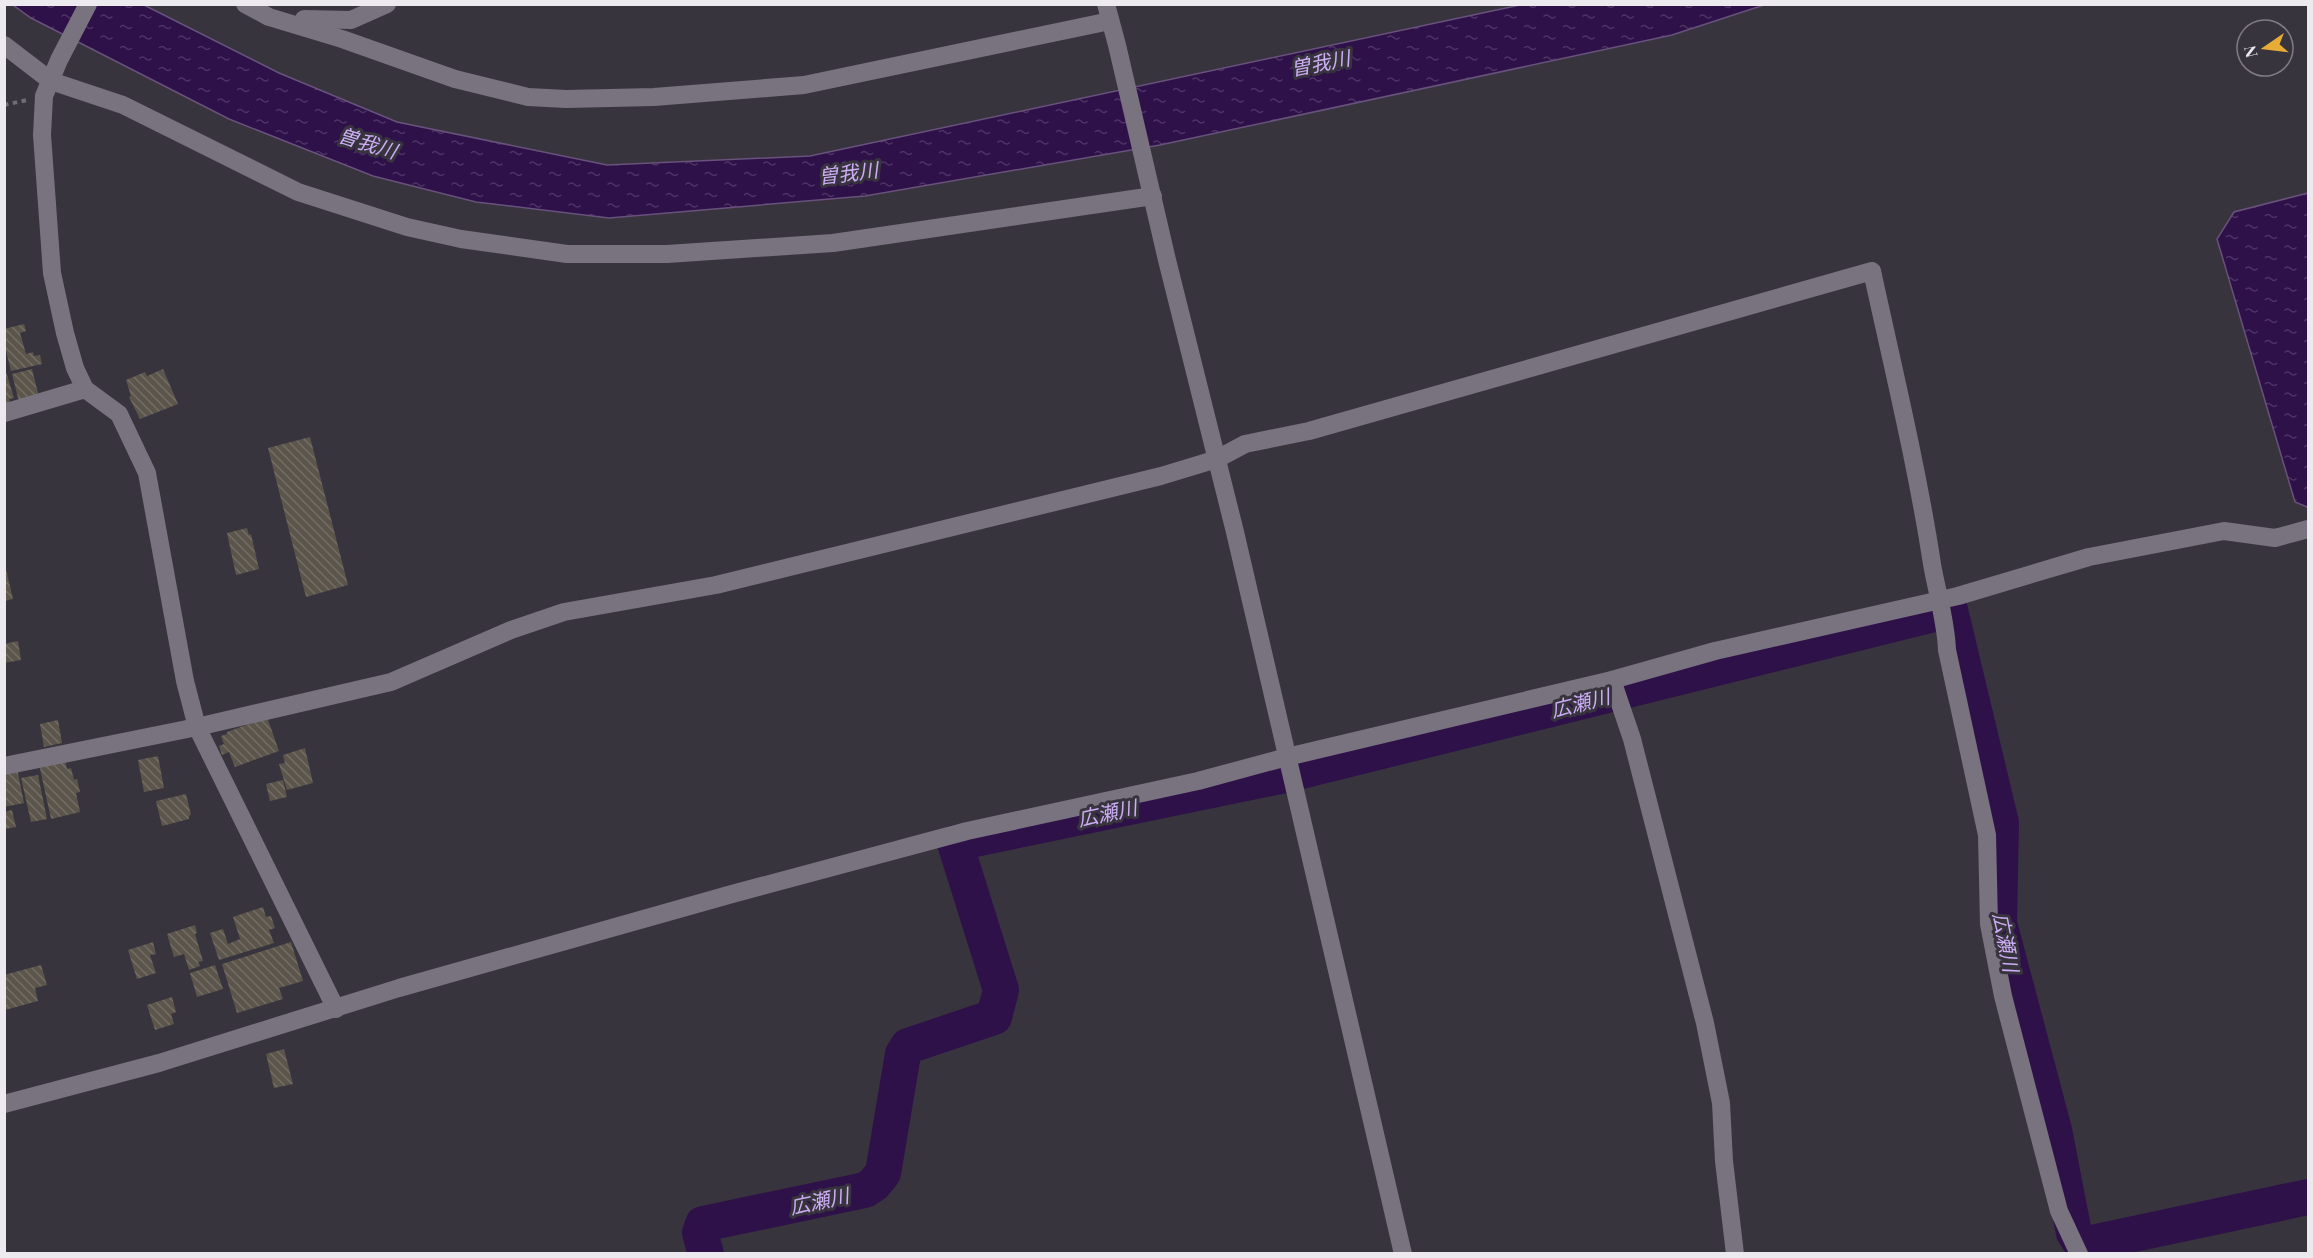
<svg xmlns="http://www.w3.org/2000/svg" width="2313" height="1258" viewBox="0 0 2313 1258" font-family="'Playfair Display','Noto Sans JP',serif">
  <style>
    .water { fill: url(#water-ripples); stroke: #68527c; stroke-width: 1.5 }
    .lines { fill: none; stroke-linecap: round; stroke-linejoin: round }
    .river { stroke: #2f114a; stroke-width: 36 }
    .building { fill: url(#building-back-hatch) }
    .path { stroke: #706c75; stroke-width: 4; stroke-dasharray: 4.5 4.5; stroke-linecap: butt }
    .street { stroke: #78737e; stroke-width: 18 }
    .labels { text-anchor: middle; dominant-baseline: central; stroke-width: 6; stroke-linejoin: round; paint-order: stroke }
    .water-label { font-size: 20px; font-style: italic; fill: #cdaef6; stroke: #38343e }
  </style>
  <defs>
    <pattern id="water-ripples" width="26" height="14" patternUnits="userSpaceOnUse" patternTransform="scale(1.5)"><rect width="26" height="14" fill="#2f114a"/><path d="M2 4q2-2 4 0t4 0M15 11q2-2 4 0t4 0" fill="none" stroke="#4d3464"/></pattern>
    <pattern id="building-back-hatch" width="6" height="6" patternUnits="userSpaceOnUse" patternTransform="scale(1.5)"><rect width="6" height="6" fill="#5b554b"/><path d="M-1 5l2 2M0 0l6 6M5-1l2 2" fill="none" stroke="#736d65"/></pattern>
  </defs>
  <rect width="100%" height="100%" fill="#38343e"/>
  <g class="water">
    <polygon points="13,5 144,5 279,73 397,122 607,165 810,156 1520,5 1764,5 1672,35 1160,145 865,196 609,218 476,202 373,176 229,119 31,18"/>
    <polygon points="2308,193 2308,507 2307,507 2295,502 2217,239 2234,212"/>
  </g>
  <g class="lines">
    <polyline class="river" points="706,1254 700,1233 703,1224 865,1190 874,1184 883,1173 903,1054 908,1046 994,1017 1001,990 955,843 1285,775 1950,610 2001,823 1999,923 2054,1130 2074,1233 2082,1245 2308,1197"/>
  </g>
  <g class="building">
    <polygon points="24,324 26,331 20,333 26,354 33,352 34,356 40,355 42,364 11,371 4,343 4,329"/>
    <polygon points="4,365 14,398 9,399 11,404 4,405"/>
    <polygon points="32,369 39,397 19,402 12,374"/>
    <polygon points="163,369 178,404 140,419 129,397 131,396 126,380 145,372 147,376"/>
    <polygon points="310,437 348,585 306,597 268,448"/>
    <polygon points="247,528 249,535 251,534 259,569 236,575 227,533"/>
    <polygon points="4,561 13,599 4,601"/>
    <polygon points="18,641 21,660 4,663 4,644"/>
    <polygon points="267,717 279,751 235,767 229,752 222,755 219,746 224,744 221,736 227,734 227,732"/>
    <polygon points="58,720 62,743 44,747 40,724"/>
    <polygon points="305,748 313,783 287,790 279,764 285,763 283,755"/>
    <polygon points="158,756 164,788 144,792 138,760"/>
    <polygon points="65,759 67,769 71,768 74,780 77,779 80,792 76,793 80,812 51,819 39,764"/>
    <polygon points="17,768 24,803 4,807 4,770"/>
    <polygon points="38,775 47,819 31,822 21,778"/>
    <polygon points="283,780 287,797 270,801 266,784"/>
    <polygon points="186,794 191,815 189,816 189,819 162,826 156,801"/>
    <polygon points="12,810 16,827 4,829 4,812"/>
    <polygon points="263,907 266,917 271,916 275,928 269,930 274,943 219,960 210,933 223,929 228,944 240,939 233,917"/>
    <polygon points="195,925 197,933 195,934 203,961 198,962 200,966 189,970 184,954 174,957 167,934"/>
    <polygon points="153,942 156,954 150,955 156,973 137,979 128,950"/>
    <polygon points="291,942 303,981 279,988 283,999 237,1013 222,964"/>
    <polygon points="41,965 47,985 35,988 38,1001 5,1010 4,975"/>
    <polygon points="215,965 223,989 197,997 190,973"/>
    <polygon points="172,997 176,1012 171,1014 174,1024 155,1030 147,1005"/>
    <polygon points="284,1049 293,1084 274,1088 266,1054"/>
  </g>
  <g class="lines">
    <polyline class="path" points="4,105 27,100"/>
    <g class="street">
      <polyline points="88,4 59,60 44,96 42,135 52,273 65,333 75,368 85,389 119,414 147,473 185,681 197,727 336,1009"/>
      <polyline points="245,4 269,17 342,39 455,79 528,97 566,99 654,97 804,85 1110,21"/>
      <polyline points="1106,4 1117,45 1167,260 1235,532 1403,1254"/>
      <polyline points="304,19 351,20 387,4"/>
      <polyline points="4,45 51,81 123,105 298,192 407,227 461,239 567,254 667,254 833,243 1153,196"/>
      <polyline points="4,413 85,389"/>
      <polyline points="1612,680 1632,739 1705,1023 1721,1103 1724,1161 1735,1254"/>
      <path d="M4,766l193,-39 194,-45 120,-52 53,-18 152,-27 445,-109 56,-17 28,-15 64,-13 563,-160c21,97 45,195 60,293 5,29 14,57 15,86l40,185 2,89 14,72 56,215 20,43"/>
      <polyline points="4,1104 159,1063 399,988 732,894 967,831 1198,781 1287,757 1612,680 1715,651 1958,596 2089,557 2224,531 2275,538 2308,529"/>
    </g>
  </g>
  <g class="labels">
    <g class="water-label">
      <text transform="translate(1320 62) rotate(-11)">曽我川</text>
      <text transform="translate(368 142) rotate(17)">曽我川</text>
      <text transform="translate(848 172) rotate(-7)">曽我川</text>
      <text transform="translate(1580 702) rotate(-14)">広瀬川</text>
      <text transform="translate(1107 812) rotate(-12)">広瀬川</text>
      <text transform="translate(2007 942) rotate(79)">広瀬川</text>
      <text transform="translate(819 1200) rotate(-12)">広瀬川</text>
    </g>
  </g>
  <rect width="2313" height="1258" fill="none" stroke="#ece9ef" stroke-width="12"/>
  <g transform="translate(2265 48) rotate(256)"><circle r="28" fill="#38343e" stroke="#807c85" stroke-width="1.5"/>
  <path d="M0-4.5L10 22L0 15L-10 22Z" fill="#e6ac36"/>
  <text y="-9" font-size="16" font-weight="bold" text-anchor="middle" fill="#ece9ef">N</text>
  </g>
</svg>
